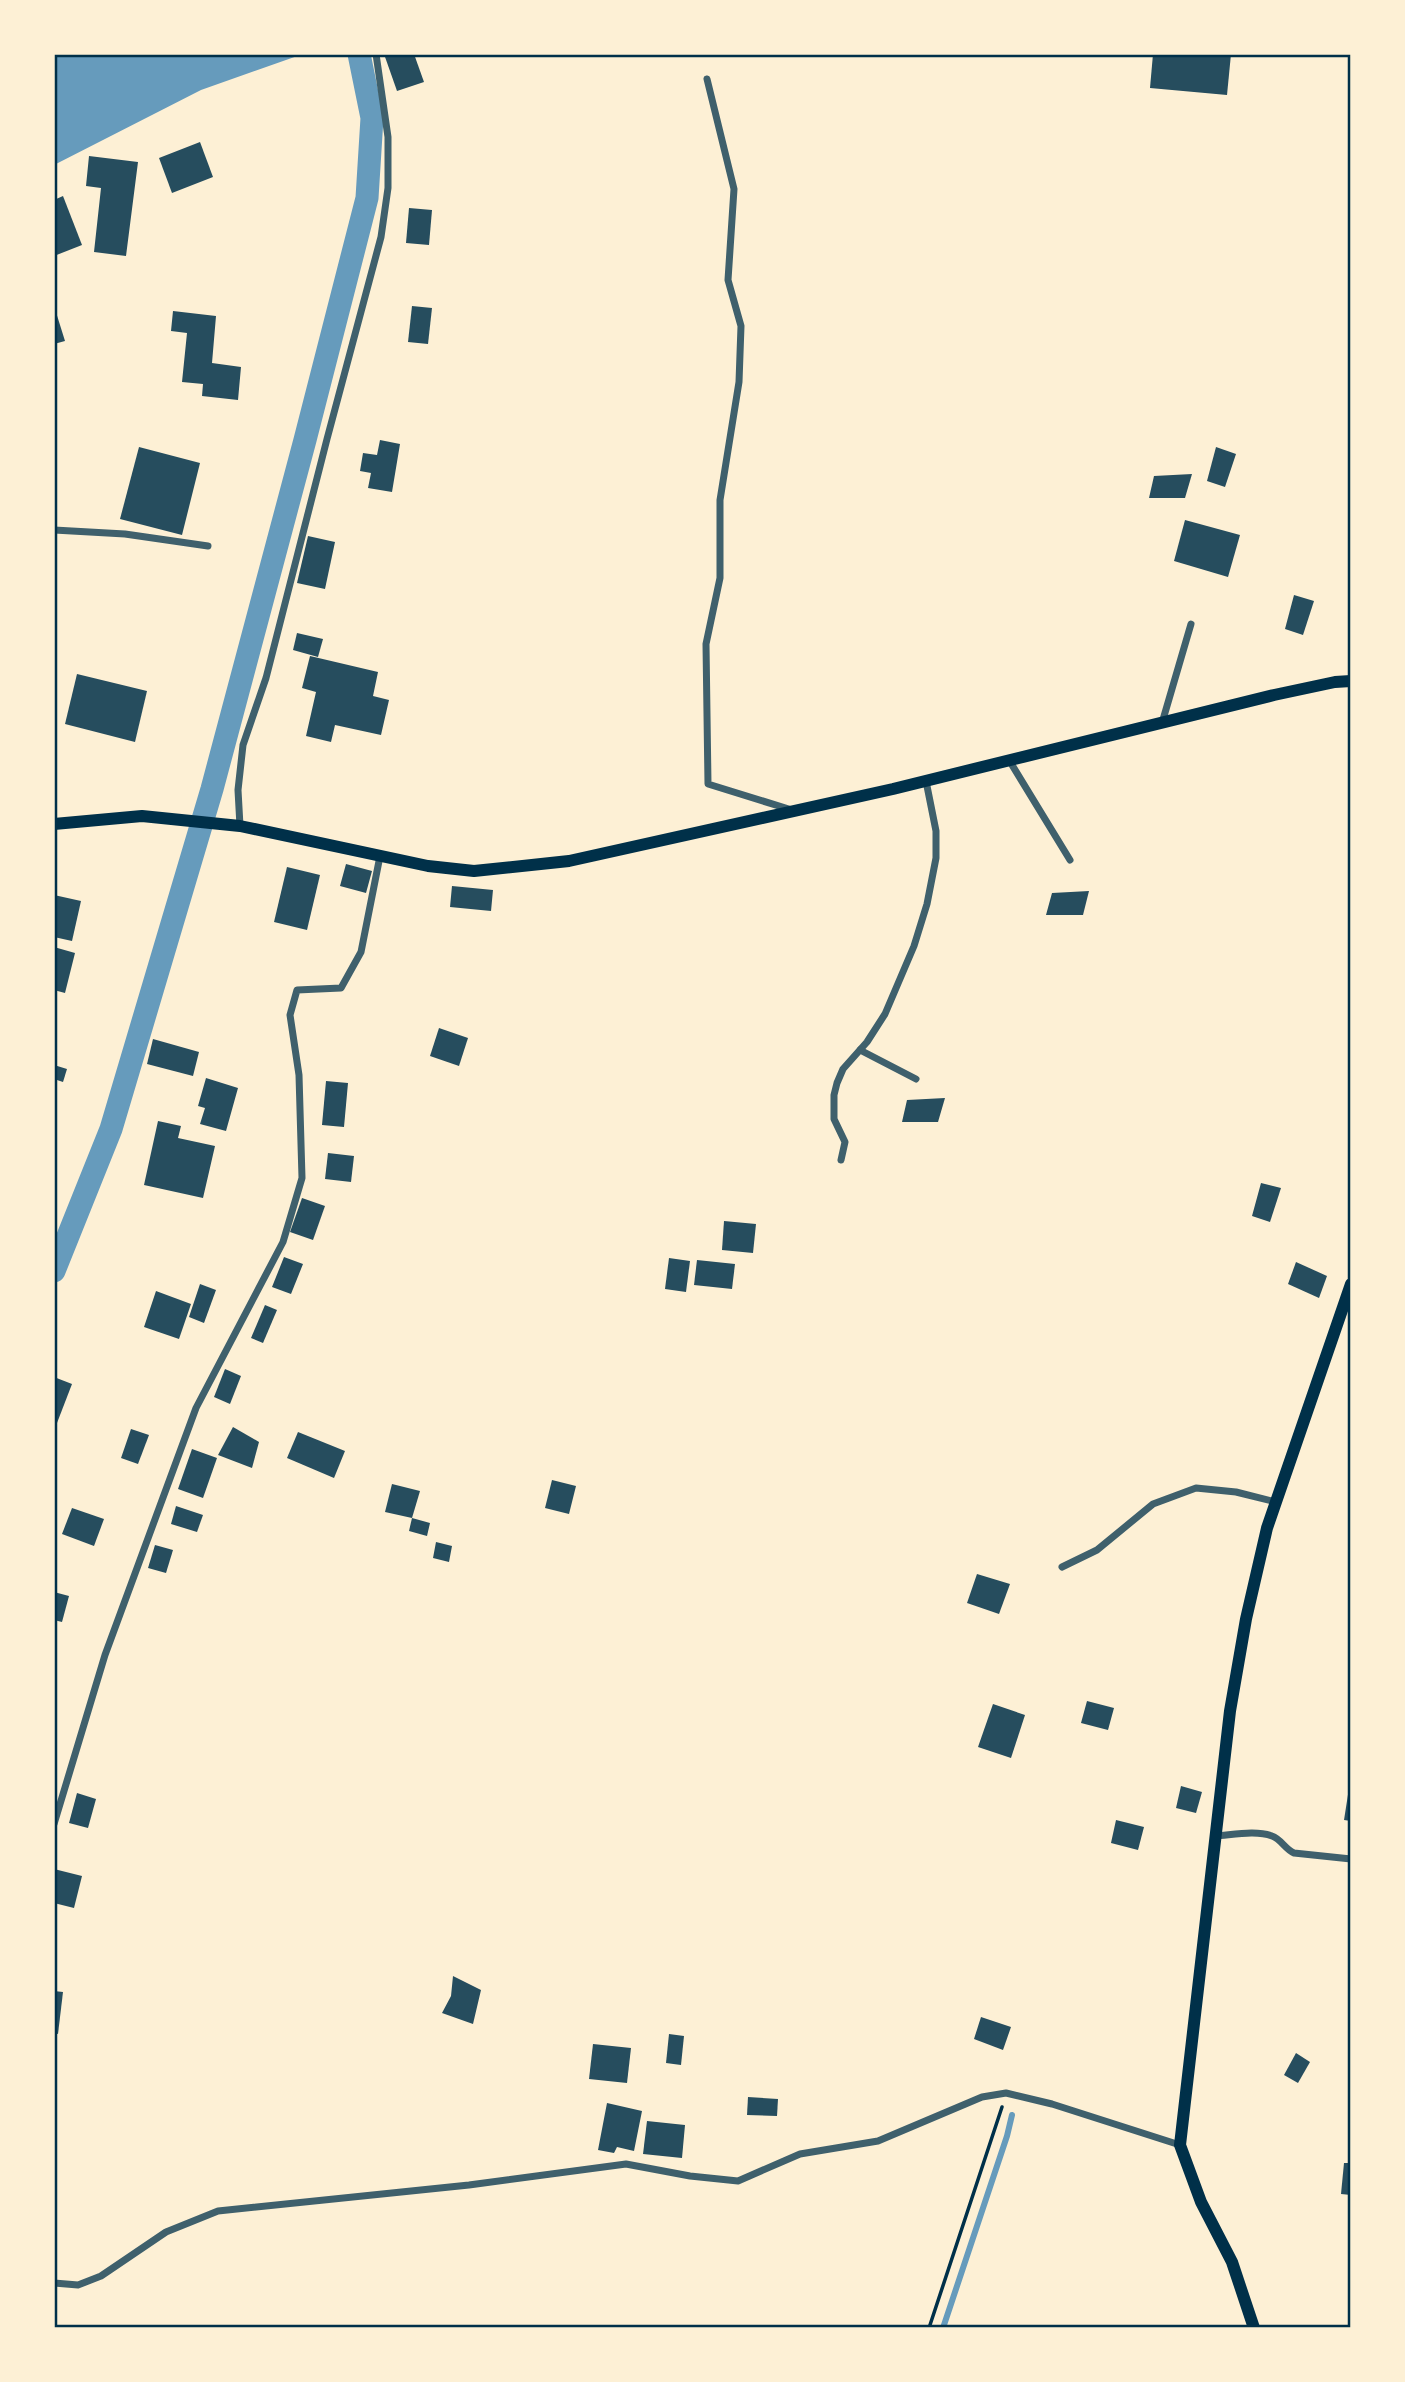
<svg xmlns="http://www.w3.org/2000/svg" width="1405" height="2382" viewBox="0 0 1405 2382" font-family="'Sofia Sans Condensed',sans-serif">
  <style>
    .water { fill: #669bbc }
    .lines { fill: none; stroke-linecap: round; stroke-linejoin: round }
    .stream { stroke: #669bbc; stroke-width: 6 }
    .canal { stroke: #669bbc; stroke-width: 23 }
    .building { fill: #264d5e }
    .path { stroke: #003049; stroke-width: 3.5 }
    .minor { stroke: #3f606c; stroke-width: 7 }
    .secondary { stroke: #003049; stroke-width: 12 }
    .neatline { fill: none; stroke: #003049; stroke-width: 2.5 }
  </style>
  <rect width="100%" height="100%" fill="#fdf0d5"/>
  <polygon class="water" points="54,54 303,54 201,90 54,165"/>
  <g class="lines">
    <polyline class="stream" points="943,2328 1007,2136 1012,2115"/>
    <polyline class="canal" points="54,1271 111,1129 212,789 305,440 367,198 372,118 359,54"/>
  </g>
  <g class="building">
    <polygon points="384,54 414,54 424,82 397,91"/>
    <polygon points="1153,54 1231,54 1227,95 1150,88"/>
    <polygon points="200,142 213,177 172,193 159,158"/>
    <polygon points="89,156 138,162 126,256 94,252 101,188 86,186"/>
    <polygon points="63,196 82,245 54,256 54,200"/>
    <polygon points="409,208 432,210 429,245 406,243"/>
    <polygon points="412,306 432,308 428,344 408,342"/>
    <polygon points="55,309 65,341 54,344 54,310"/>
    <polygon points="173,311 216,316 212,363 241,367 238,400 202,396 203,384 182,382 187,333 171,331"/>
    <polygon points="380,440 400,444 392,492 368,488 371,473 360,471 363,453 377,455"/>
    <polygon points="139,447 200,463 182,535 120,519"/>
    <polygon points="1216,447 1236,454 1225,487 1207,481"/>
    <polygon points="1192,474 1185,498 1149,498 1154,476"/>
    <polygon points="1185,520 1240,535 1228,577 1174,561"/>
    <polygon points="308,536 335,542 325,589 297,583"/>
    <polygon points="1294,595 1314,601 1303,635 1285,629"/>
    <polygon points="297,633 323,639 318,657 293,650"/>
    <polygon points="310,656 378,672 373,696 389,700 381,735 335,725 331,742 306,736 316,692 302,688"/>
    <polygon points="77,674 147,691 135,742 65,724"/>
    <polygon points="346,864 372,871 366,893 340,886"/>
    <polygon points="287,867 320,875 307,930 274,922"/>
    <polygon points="452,886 493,890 491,911 450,907"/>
    <polygon points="1089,891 1083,915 1046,915 1052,893"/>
    <polygon points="54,895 81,901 72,941 54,937"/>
    <polygon points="54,947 75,953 65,993 54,990"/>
    <polygon points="439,1028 468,1038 459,1066 430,1056"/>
    <polygon points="153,1039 199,1052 193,1076 147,1064"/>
    <polygon points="54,1065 67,1069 63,1082 54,1079"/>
    <polygon points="206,1078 238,1088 226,1131 200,1124 205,1108 198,1106"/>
    <polygon points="326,1081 348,1083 344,1127 322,1125"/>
    <polygon points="945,1098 938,1122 902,1122 907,1100"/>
    <polygon points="158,1121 181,1126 178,1138 215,1146 203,1198 144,1185"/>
    <polygon points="328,1153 354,1156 351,1182 325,1179"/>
    <polygon points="1261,1183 1281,1188 1270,1222 1252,1216"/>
    <polygon points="302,1198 325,1206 313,1240 290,1232"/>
    <polygon points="724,1221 756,1224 753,1253 722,1250"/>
    <polygon points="284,1257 303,1264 291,1294 272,1287"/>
    <polygon points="669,1258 690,1261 686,1292 665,1289"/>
    <polygon points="697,1260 735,1264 732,1289 694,1285"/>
    <polygon points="1296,1262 1327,1276 1319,1298 1288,1284"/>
    <polygon points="200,1284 216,1290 204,1323 189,1317"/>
    <polygon points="156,1291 191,1304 179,1339 144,1327"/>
    <polygon points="265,1305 277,1310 263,1343 251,1338"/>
    <polygon points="225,1369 241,1376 230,1404 214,1397"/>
    <polygon points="54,1377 72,1384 57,1423 54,1422"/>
    <polygon points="233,1427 259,1442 252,1468 218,1455"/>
    <polygon points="131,1429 149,1435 138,1464 121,1458"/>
    <polygon points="298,1432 345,1451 334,1478 287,1458"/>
    <polygon points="192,1449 217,1458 203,1498 178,1489"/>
    <polygon points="552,1480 576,1486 569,1514 545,1508"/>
    <polygon points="392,1484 420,1491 412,1518 385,1512"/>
    <polygon points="176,1506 203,1515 197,1532 171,1524"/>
    <polygon points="72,1508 104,1519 94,1546 62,1534"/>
    <polygon points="412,1518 430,1523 427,1536 409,1531"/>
    <polygon points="436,1542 452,1546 449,1562 433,1558"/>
    <polygon points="155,1545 173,1550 166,1573 148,1568"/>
    <polygon points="977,1574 1010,1584 999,1614 967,1603"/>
    <polygon points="54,1592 69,1596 62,1622 54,1620"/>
    <polygon points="1087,1701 1114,1708 1108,1730 1081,1723"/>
    <polygon points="993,1704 1025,1715 1011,1758 978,1747"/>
    <polygon points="1181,1786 1202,1792 1196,1813 1176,1808"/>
    <polygon points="1349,1788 1351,1788 1351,1821 1344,1820"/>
    <polygon points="77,1793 96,1799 88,1828 69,1823"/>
    <polygon points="1116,1820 1144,1827 1138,1850 1111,1843"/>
    <polygon points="54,1869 82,1876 74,1908 54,1903"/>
    <polygon points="453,1976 481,1990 473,2024 442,2013 451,1996"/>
    <polygon points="54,1991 63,1992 58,2034 54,2033"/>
    <polygon points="981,2017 1011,2027 1003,2050 974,2039"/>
    <polygon points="669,2034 684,2036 681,2065 666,2063"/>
    <polygon points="593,2044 631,2048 627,2083 589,2079"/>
    <polygon points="1296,2053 1310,2062 1298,2083 1284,2075"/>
    <polygon points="748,2097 778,2099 777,2116 747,2115"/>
    <polygon points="607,2103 642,2111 634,2151 617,2147 614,2153 598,2150"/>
    <polygon points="647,2121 685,2125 682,2158 643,2154"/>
    <polygon points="1344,2163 1351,2163 1351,2195 1341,2194"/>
  </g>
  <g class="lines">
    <polyline class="path" points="929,2328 1002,2107"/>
    <g class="minor">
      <polyline points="707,79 734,189 728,280 741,326 739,382 720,500 720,578 706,644 708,784 792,810"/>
      <polyline points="54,530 125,534 208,546"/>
      <polyline points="1162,723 1191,624"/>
      <polyline points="1009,760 1070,860"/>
      <polyline points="240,826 238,790 243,745 266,678 327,439 381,237 388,188 388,137 376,54"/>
      <polyline points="860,1050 916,1079"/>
      <polyline points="841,1160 845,1142 834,1119 834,1095 837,1083 843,1069 867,1042 885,1014 914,946 927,904 936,858 936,831 926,781"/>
      <polyline points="1062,1567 1097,1550 1153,1504 1196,1488 1236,1492 1276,1502"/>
      <polyline points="54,1824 105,1655 196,1408 283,1242 302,1178 299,1075 290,1015 297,990 341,988 361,952 380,856"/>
      <path d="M1215,1836c17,-1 41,-6 57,0 9,3 13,13 22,17l57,6"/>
      <polyline points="54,2283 78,2285 101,2276 166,2232 218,2211 469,2185 626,2164 690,2176 738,2181 800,2154 878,2141 982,2097 1006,2093 1052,2104 1180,2145"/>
    </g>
    <g class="secondary">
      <polyline points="54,824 142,816 240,826 428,866 474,871 569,861 893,789 1274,695 1335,682 1351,681"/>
      <polyline points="1254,2328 1232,2262 1201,2202 1180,2145 1230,1711 1246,1619 1267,1528 1351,1284"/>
    </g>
  </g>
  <rect width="1405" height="2382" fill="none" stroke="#fdf0d5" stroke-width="112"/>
  <rect x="56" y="56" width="1293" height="2270" class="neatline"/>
</svg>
